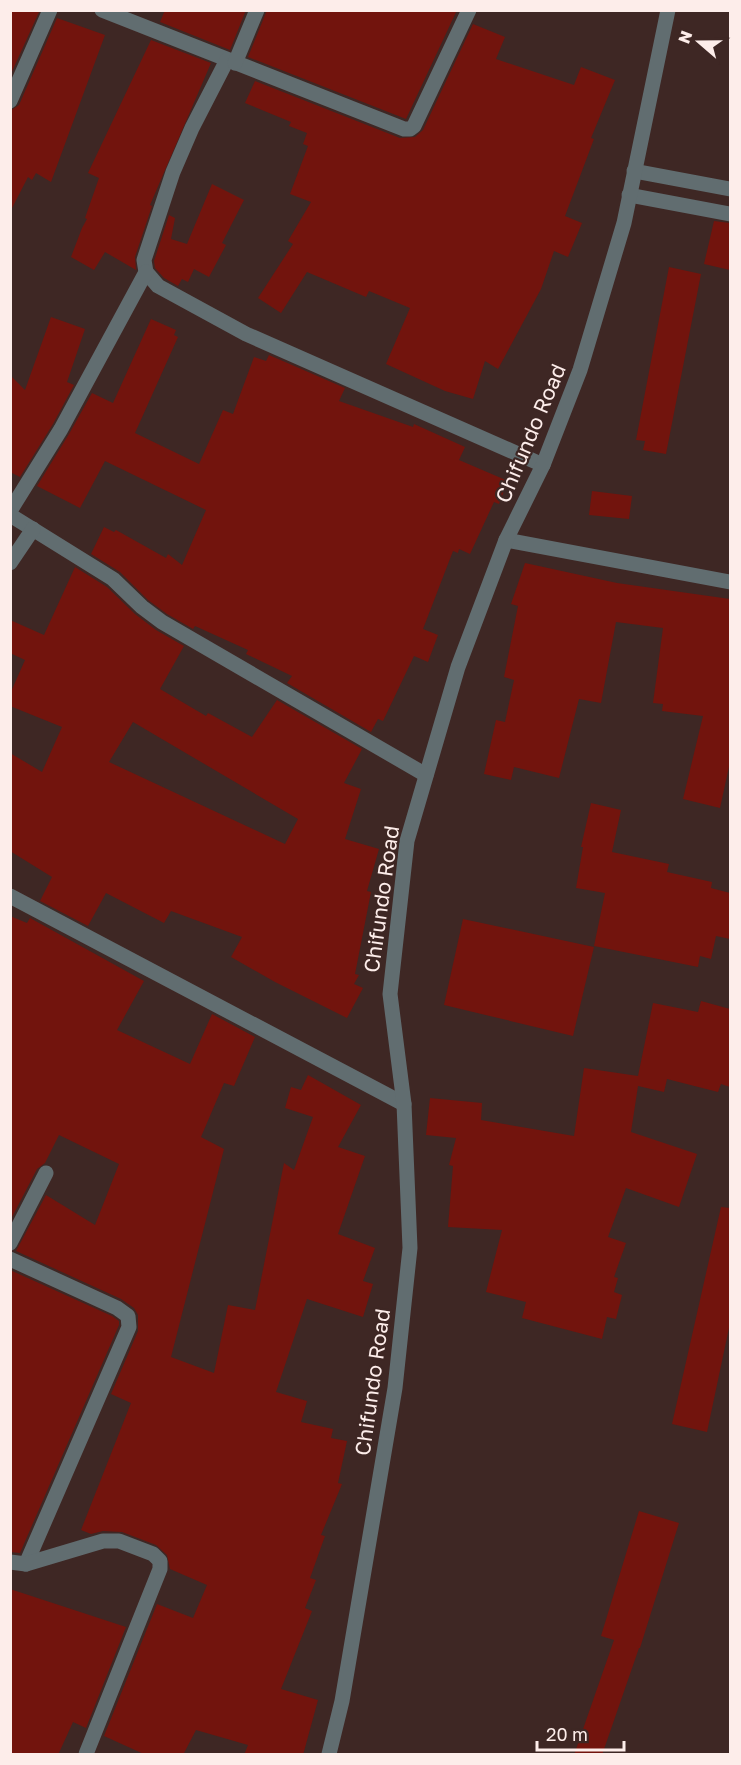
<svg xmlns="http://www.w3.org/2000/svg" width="741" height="1765" viewBox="0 0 741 1765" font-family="'Golos Text',sans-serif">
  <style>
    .building { fill: #72140d; fill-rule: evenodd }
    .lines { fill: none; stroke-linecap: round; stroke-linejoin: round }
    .minor { stroke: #616d70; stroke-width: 15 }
    .labels { text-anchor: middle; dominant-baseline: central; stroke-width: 4.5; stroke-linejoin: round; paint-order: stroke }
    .street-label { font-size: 21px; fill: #fdedea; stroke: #3e2724 }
  </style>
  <rect width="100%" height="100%" fill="#3e2724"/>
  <g class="building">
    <polygon points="10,10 39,12 10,76"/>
    <polygon points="165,10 246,10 230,50 160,22"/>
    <polygon points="267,10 457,10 406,119 248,57"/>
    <polygon points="57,18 105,35 51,182 36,173 32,180 28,177 10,212 10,111 19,105"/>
    <polygon points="473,24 505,37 496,59 574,85 581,67 615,80 591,138 594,139 565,216 582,223 568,257 554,251 541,289 498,369 485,361 473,399 445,391 386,364 410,308 369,291 366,297 307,272 281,313 258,298 293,244 288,241 311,202 290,194 308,146 303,144 307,133 289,126 291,122 245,103 255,81 400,138 415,137 423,130"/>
    <polygon points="151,40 211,63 150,205 152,206 135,257 136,270 105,252 94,270 71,257 82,228 87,219 85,218 99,178 88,173"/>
    <polygon points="212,184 244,200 222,243 226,245 209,277 194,269 188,282 182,279 178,286 164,278 155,268 154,261 169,215 175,218 171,239 187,244"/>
    <polygon points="714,221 730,223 730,270 704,264"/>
    <polygon points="669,267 701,274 666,454 643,450 645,441 636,440"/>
    <polygon points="51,317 85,329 67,382 74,385 53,424 20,477 10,472 10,375 25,390"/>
    <polygon points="151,319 176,330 174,335 178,337 135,433 199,464 223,410 233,414 254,357 266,361 269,355 345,388 339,401 413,427 414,424 465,447 459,460 508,481 499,504 494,502 470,554 459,549 458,553 453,551 423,629 438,635 428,662 414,656 383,721 378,719 371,732 287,683 292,676 246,654 248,650 195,626 193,629 167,614 148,600 120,572 91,554 104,527 114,532 116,530 166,558 168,554 182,565 206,510 105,461 80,508 37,486 69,434 92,393 113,403"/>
    <polygon points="592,491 632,496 629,519 589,515"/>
    <polygon points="525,563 617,583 730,599 730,762 720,808 683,799 703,716 662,711 663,704 653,703 663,628 616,622 601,703 579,699 559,778 514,767 511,780 484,774 496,720 505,722 514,680 504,677 518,606 511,604"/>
    <path d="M75,567l32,20 28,27 21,16 28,16 -24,43 46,27 2,-3 44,24 25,-37 85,49 -18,34 17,6 -16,50 34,10 -12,42 4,1 -16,82 4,1 -5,9 9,4 -16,30 -72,-36 -44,-25 11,-20 -71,-26 -7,12 -58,-30 -18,33 -48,-25 12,-24 -42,-26v-98l32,19 20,-45 -52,-21v-12l15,-34 -15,-7v-33l34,15zM133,722l165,97 -13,25 -176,-82z"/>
    <polygon points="591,803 621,810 612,852 669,864 667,872 712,882 711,888 730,893 730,939 716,936 711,959 700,956 698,967 594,946 605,893 576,888 583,847 581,847"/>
    <polygon points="10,916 27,923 30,918 144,981 117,1030 190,1064 212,1014 255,1037 234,1086 224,1083 201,1137 224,1149 171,1357 214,1373 228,1305 255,1310 284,1163 294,1170 313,1117 285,1108 291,1087 301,1090 308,1075 361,1105 338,1147 365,1156 338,1234 375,1248 363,1281 373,1284 363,1317 307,1299 276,1392 307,1401 301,1422 333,1429 331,1438 347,1441 338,1483 342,1484 321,1535 325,1536 310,1578 316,1580 305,1608 312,1611 281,1689 318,1700 303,1755 244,1755 248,1745 196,1730 183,1755 146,1755 104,1736 157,1604 193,1618 207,1585 170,1569 167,1555 156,1545 122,1532 103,1531 91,1534 81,1530 131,1403 111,1394 138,1331 138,1315 134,1308 121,1299 16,1251 46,1195 95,1225 119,1164 59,1135 45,1163 37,1169 10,1221"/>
    <polygon points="463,919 594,947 573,1036 444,1005"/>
    <polygon points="701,1001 730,1009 730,1087 721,1084 718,1092 667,1079 664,1092 638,1086 631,1132 697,1154 679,1207 626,1188 608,1237 626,1243 614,1277 618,1278 614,1292 622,1295 616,1319 607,1317 602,1339 522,1318 526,1302 486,1292 502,1230 448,1227 453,1166 449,1165 456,1138 426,1135 430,1098 482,1103 481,1120 574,1136 584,1068 638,1076 653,1003 698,1012"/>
    <polygon points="721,1207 730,1208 730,1323 707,1432 672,1424"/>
    <polygon points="10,1270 112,1316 119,1321 119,1325 20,1553 10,1552"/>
    <polygon points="639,1511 679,1523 640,1648 639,1648 602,1755 574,1755 614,1640 601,1636"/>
    <polygon points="10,1589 126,1627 86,1728 73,1722 58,1755 10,1755"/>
  </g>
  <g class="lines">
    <g class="minor">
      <polyline points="102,10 404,129 410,129 414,126 469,10"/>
      <polyline points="227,60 192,128 173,172 144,260 146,272 158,286 246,334 543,465"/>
      <polyline points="235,63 257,10"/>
      <polyline points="10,101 50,10"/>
      <polyline points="634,171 730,189"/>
      <polyline points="629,195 730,214"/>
      <polyline points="10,511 61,429 146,272"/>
      <polyline points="10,515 113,579 142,607 162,622 426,775"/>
      <polyline points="506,540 730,582"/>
      <polyline points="10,563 33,529"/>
      <polyline points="10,896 404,1104"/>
      <polyline points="10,1243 46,1173"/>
      <polyline points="10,1259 117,1308 128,1316 129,1327 26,1564"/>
      <polyline points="10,1562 26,1564 103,1541 119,1541 153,1554 160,1561 160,1569 86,1754"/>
      <polyline points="329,1754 342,1701 395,1388 410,1248 404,1104 390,994 407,841 458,667 506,540 543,465 580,370 624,223 668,10"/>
    </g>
  </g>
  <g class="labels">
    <g class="street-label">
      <text transform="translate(530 433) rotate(-67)">Chifundo Road</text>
      <text transform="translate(381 899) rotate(-82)">Chifundo Road</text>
      <text transform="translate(372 1382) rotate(-82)">Chifundo Road</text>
    </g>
  </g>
  <rect width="741" height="1765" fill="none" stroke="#fdedea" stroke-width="24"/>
  <g transform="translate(699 42) rotate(290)" stroke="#3e2724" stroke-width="4.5" paint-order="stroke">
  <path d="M0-4.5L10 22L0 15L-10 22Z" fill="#fdedea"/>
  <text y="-9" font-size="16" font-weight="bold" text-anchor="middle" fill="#fdedea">N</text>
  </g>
  <path d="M537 1741v9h87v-9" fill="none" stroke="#fdedea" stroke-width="3"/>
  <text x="546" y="1741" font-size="18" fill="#fdedea" stroke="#3e2724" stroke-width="4.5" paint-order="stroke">20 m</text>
</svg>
